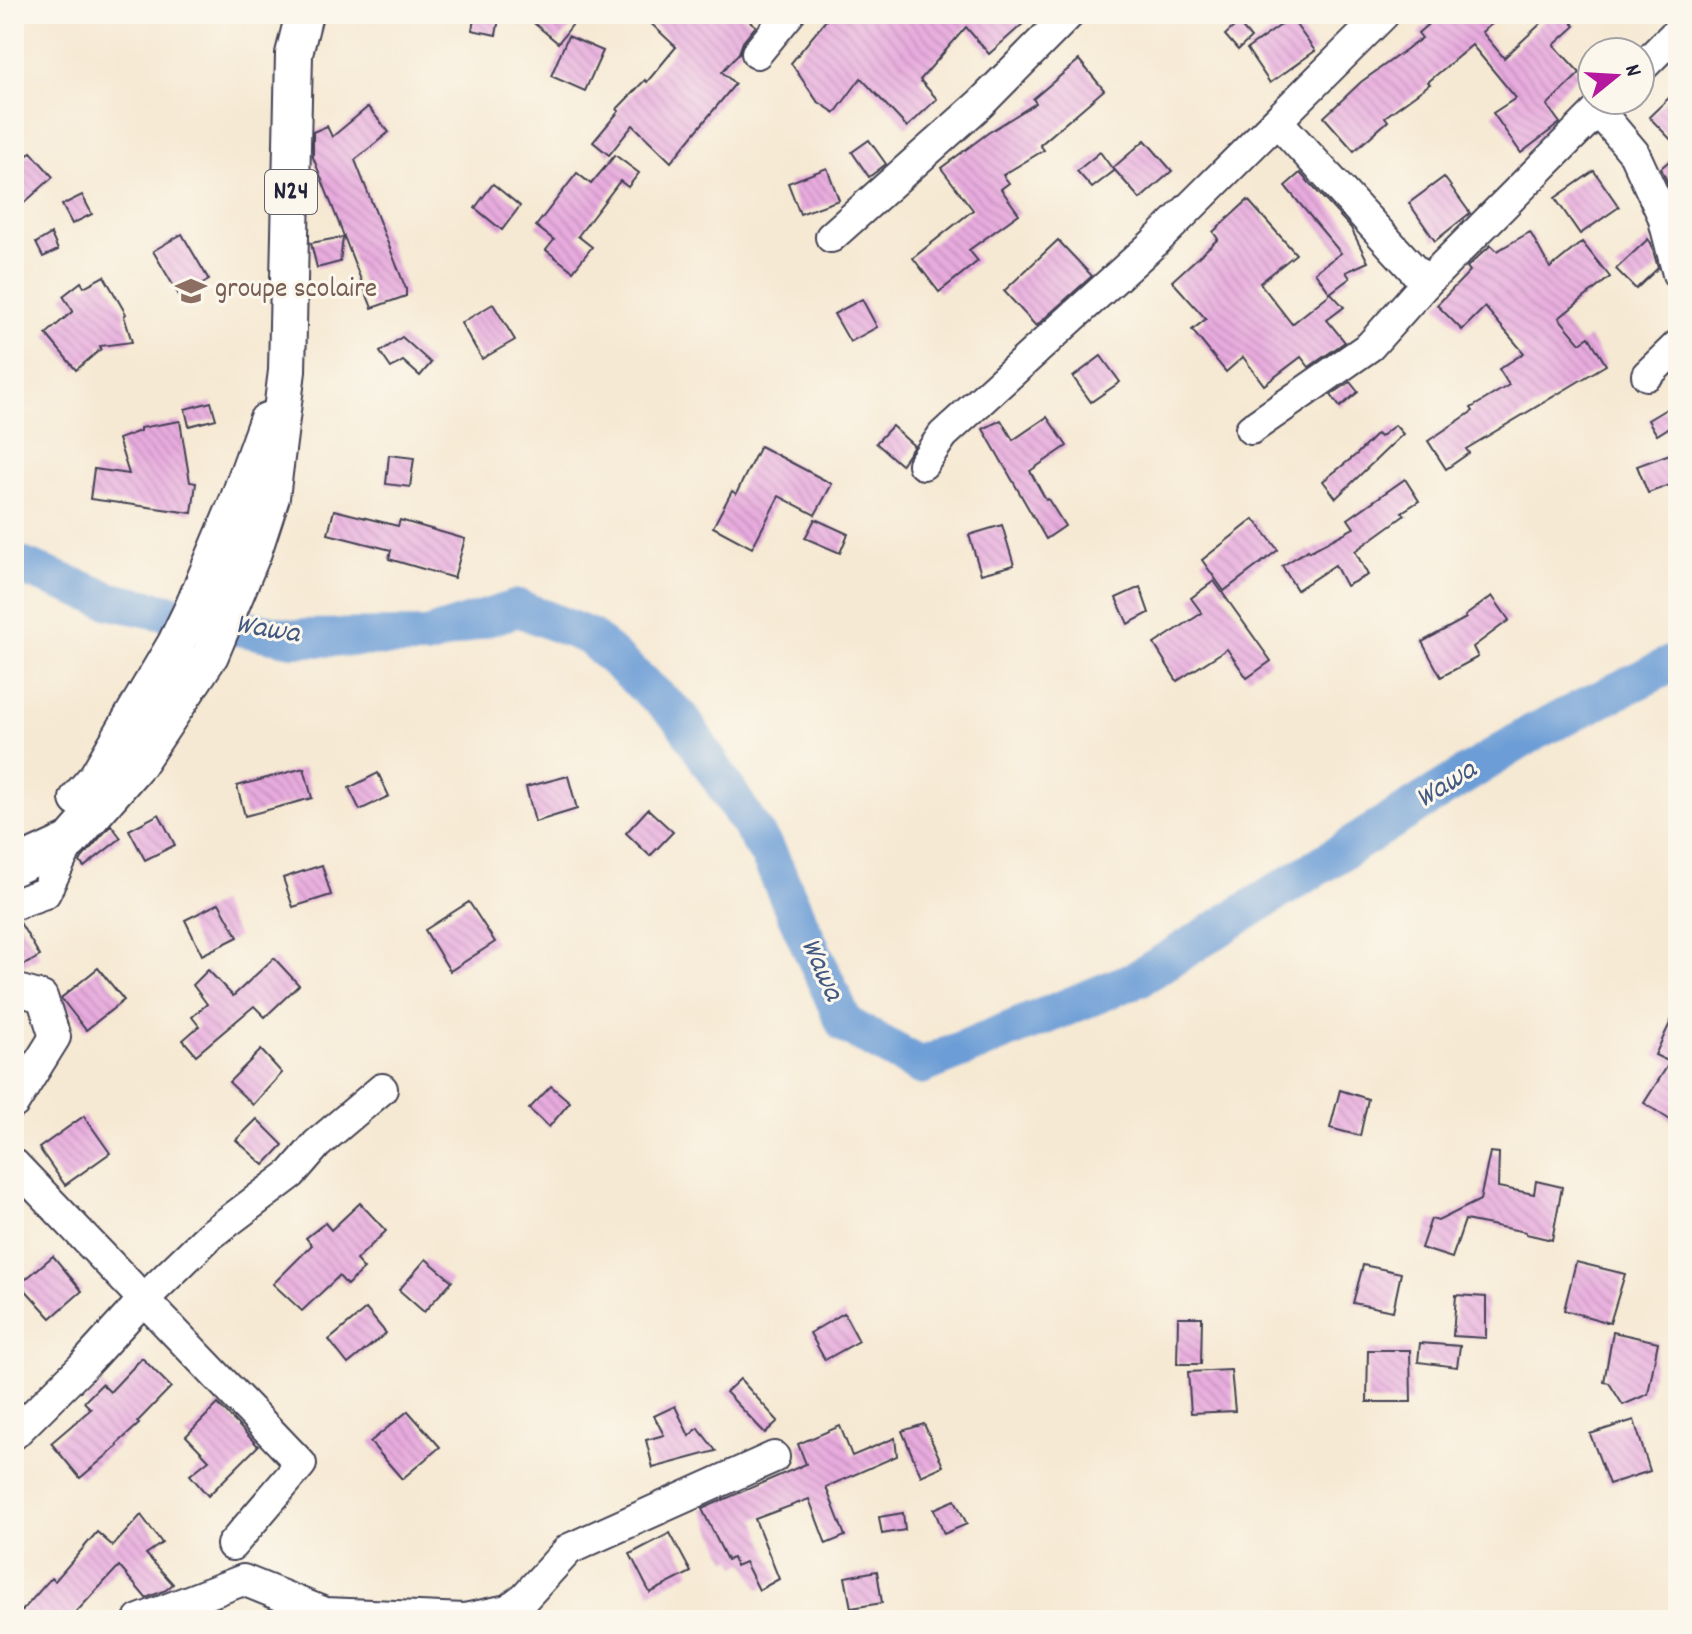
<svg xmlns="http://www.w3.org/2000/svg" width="1692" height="1634" viewBox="0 0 1692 1634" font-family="Dekko,sans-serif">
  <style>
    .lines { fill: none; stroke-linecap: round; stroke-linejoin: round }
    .river { stroke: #6c9dd6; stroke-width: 38 }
    .building { fill: url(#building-back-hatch) }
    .minor-casing { stroke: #424052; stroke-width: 34 }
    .major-casing { stroke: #424052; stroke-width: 40 }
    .minor { stroke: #fff; stroke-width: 30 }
    .major { stroke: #fff; stroke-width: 36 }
    .labels { text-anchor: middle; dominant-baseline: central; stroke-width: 6; stroke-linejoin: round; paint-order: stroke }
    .shield { fill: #fbf7ec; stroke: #636270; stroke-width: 2 }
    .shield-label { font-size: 26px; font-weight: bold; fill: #22223b }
    .education-label { font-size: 28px; fill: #785e54; stroke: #fbf7ec; text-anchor: start }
    .water-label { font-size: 30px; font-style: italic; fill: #435981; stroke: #fbf7ec }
  </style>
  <defs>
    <pattern id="building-back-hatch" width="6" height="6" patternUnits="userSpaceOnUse" patternTransform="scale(2)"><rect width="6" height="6" fill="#e7aadd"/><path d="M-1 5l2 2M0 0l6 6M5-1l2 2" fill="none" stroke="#c692bf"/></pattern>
  </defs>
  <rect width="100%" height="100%" fill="#fbf7ec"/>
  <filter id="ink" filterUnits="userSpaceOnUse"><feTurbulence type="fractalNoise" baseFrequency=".0125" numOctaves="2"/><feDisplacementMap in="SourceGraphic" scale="16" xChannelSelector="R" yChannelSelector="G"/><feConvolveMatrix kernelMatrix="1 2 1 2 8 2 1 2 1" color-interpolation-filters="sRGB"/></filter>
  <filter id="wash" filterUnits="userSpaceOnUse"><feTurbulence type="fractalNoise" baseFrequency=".006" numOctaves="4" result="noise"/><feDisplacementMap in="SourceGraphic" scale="32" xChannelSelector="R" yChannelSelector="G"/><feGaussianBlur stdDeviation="1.8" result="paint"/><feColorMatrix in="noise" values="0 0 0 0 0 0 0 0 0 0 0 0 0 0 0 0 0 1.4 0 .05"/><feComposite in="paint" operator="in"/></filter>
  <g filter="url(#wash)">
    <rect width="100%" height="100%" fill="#f6e9d3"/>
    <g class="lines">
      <polyline class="river" points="14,563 111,601 292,638 426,637 518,608 590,637 681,718 769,855 845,1024 921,1066 1139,978 1534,732 1678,661"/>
    </g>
    <g id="blocks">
      <g class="building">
        <polygon points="475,14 500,14 496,35 472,30"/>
        <polygon points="523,14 560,14 573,24 558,43"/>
        <polygon points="641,14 740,14 756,26 743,42 739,53 722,72 735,84 671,162 633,125 609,155 593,142 619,111 617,109 645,80 647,82 676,47"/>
        <polygon points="831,14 1034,14 989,54 966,27 920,80 937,99 907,127 861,78 835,113 817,101 791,63"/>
        <polygon points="1440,14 1504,14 1482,32 1504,58 1551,14 1564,14 1575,26 1554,45 1580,73 1547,105 1560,123 1521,153 1493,113 1516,98 1472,45 1428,82 1430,84 1385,117 1388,121 1354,151 1324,117 1361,82 1422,38 1418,33"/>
        <polygon points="1291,18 1315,51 1270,83 1247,49"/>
        <polygon points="1238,23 1251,38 1238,50 1225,35"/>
        <polygon points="568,36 603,51 585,91 551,76"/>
        <polygon points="1079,60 1104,90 1040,145 1044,150 1003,175 1009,183 1001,189 1019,214 969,250 978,261 939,292 913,258 973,210 941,168 988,133 1036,103 1033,99"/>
        <polygon points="1678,89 1678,147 1649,117"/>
        <polygon points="368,107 389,132 355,160 406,289 406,296 372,308 313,157 313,132 327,126 332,137"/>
        <polygon points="869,140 886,164 869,177 852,152"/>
        <polygon points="1145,140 1172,171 1140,199 1113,168"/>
        <polygon points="31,152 53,177 14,212 14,167"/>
        <polygon points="1100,152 1114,171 1092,188 1077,171"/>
        <polygon points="1678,153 1678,206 1661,168"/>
        <polygon points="615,155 639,173 628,187 620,181 578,236 592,247 573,271 546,250 554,240 536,226 577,173 591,184"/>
        <polygon points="827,168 839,200 800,214 788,183"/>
        <polygon points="1594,171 1619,207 1580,234 1555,198"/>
        <polygon points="1300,173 1351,228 1368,262 1346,272 1350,278 1330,293 1315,272 1341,253 1285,186"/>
        <polygon points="1444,177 1470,213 1435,241 1409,203"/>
        <polygon points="493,184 520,206 502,230 475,208"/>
        <polygon points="82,195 92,214 72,224 62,205"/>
        <polygon points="1248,200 1296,254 1260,283 1292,324 1331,293 1344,307 1327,320 1345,342 1309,367 1301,357 1264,385 1243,357 1226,372 1192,330 1206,319 1172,281 1218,239 1213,232"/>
        <polygon points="1530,232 1550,268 1582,242 1610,277 1559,318 1580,343 1589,337 1606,365 1466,449 1469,453 1446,469 1428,441 1473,411 1471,408 1509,385 1499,369 1524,353 1485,307 1462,330 1437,305 1470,271 1467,267 1491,245 1497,251"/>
        <polygon points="51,234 58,250 43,257 36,243"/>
        <polygon points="182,234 209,280 180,297 153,251"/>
        <polygon points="343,237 340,262 317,268 311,243"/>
        <polygon points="1648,239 1651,243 1658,268 1636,289 1616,269"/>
        <polygon points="1058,240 1092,276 1036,326 1004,291"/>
        <polygon points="104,276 126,314 124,316 132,342 100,346 101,349 76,370 46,334 73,311 63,296 81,282 84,287"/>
        <polygon points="862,299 877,327 850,342 834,314"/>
        <polygon points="493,304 515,340 482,359 461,323"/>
        <polygon points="402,337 431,363 420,376 403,361 391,368 380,352"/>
        <polygon points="1101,356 1120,382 1091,402 1073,377"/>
        <polygon points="1350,382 1358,392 1340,407 1331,395"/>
        <polygon points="211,402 216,419 189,426 185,409"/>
        <polygon points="1678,402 1678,422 1657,435 1648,420"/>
        <polygon points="1047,417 1067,446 1030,471 1046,500 1048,499 1065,526 1046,539 983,429 1001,420 1013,440"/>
        <polygon points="180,421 190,482 196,483 192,513 90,499 94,469 129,474 118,439 140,431 140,428"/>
        <polygon points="1395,425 1403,434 1336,498 1323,481 1357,454 1377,434 1380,437"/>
        <polygon points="892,426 914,446 901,465 876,443"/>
        <polygon points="760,446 832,484 815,515 779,496 752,548 713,527 732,491 736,494"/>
        <polygon points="1678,451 1678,482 1648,493 1637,466"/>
        <polygon points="389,455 414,458 410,487 386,484"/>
        <polygon points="1405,479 1419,501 1402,512 1405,515 1355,551 1368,575 1346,586 1335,565 1297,590 1282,566 1308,550 1309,552 1354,528 1348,519"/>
        <polygon points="334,510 398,526 400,520 465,539 454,578 389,559 391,550 328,534"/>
        <polygon points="815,519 848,534 840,553 805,538"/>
        <polygon points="1254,519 1278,550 1224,591 1202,560"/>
        <polygon points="1002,525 1014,565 981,574 969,535"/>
        <polygon points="1214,581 1271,661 1247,678 1227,649 1177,681 1154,644 1202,613 1191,598"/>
        <polygon points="1140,587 1149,613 1128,624 1116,598"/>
        <polygon points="1492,596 1509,620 1473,647 1478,657 1441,677 1422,642 1466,618 1465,616"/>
        <polygon points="304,768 312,798 245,816 237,786"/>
        <polygon points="378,773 389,796 360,810 349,788"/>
        <polygon points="568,776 577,809 535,822 526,787"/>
        <polygon points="648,809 673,832 650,856 626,833"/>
        <polygon points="159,814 175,845 145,860 129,830"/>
        <polygon points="111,825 121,838 84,867 80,862 82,858"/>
        <polygon points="322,865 331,895 293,907 283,878"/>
        <polygon points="469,902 495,942 450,971 425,930"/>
        <polygon points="219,903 238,937 202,955 185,920"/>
        <polygon points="19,921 40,956 14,971 14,922"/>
        <polygon points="274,958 299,985 265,1017 254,1006 196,1055 183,1040 199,1026 192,1017 207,1004 193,985 208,970 233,996"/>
        <polygon points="98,968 124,1000 86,1030 61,998"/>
        <polygon points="1678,1006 1678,1125 1644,1103 1670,1062 1655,1055"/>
        <polygon points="261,1050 282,1073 253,1105 229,1082"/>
        <polygon points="551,1086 570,1102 549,1127 529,1109"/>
        <polygon points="1340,1090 1368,1099 1360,1136 1330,1128"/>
        <polygon points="84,1116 110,1153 65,1185 39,1148"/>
        <polygon points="257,1119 283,1145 264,1165 236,1140"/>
        <polygon points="1490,1152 1499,1153 1498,1187 1534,1194 1536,1181 1562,1187 1552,1240 1526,1234 1526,1232 1465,1220 1452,1258 1421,1248 1431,1219 1438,1221 1480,1200"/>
        <polygon points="360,1203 386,1231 356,1260 364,1269 347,1285 339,1276 302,1311 273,1284 312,1245 306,1238 325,1223 331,1230"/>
        <polygon points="53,1256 82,1291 51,1318 20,1284"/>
        <polygon points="426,1259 452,1281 424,1312 399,1290"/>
        <polygon points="1576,1262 1625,1274 1610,1323 1564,1310"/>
        <polygon points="1363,1265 1401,1273 1393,1311 1353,1303"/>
        <polygon points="1456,1295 1486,1297 1486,1338 1453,1336"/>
        <polygon points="366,1309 386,1333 348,1364 329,1340"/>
        <polygon points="844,1313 859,1341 825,1360 810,1333"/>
        <polygon points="1178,1317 1202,1317 1201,1364 1177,1364"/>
        <polygon points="1613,1332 1658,1342 1648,1394 1623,1405 1609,1383 1604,1382"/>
        <polygon points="1420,1343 1460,1346 1457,1367 1418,1362"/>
        <polygon points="1368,1350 1410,1350 1411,1402 1367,1402"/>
        <polygon points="142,1358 171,1387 137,1422 139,1424 117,1444 118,1446 80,1478 51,1443 91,1409 84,1402 102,1384 110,1392"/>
        <polygon points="1231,1370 1235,1411 1191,1413 1188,1372"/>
        <polygon points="740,1379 778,1421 765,1433 726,1392"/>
        <polygon points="218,1404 258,1446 208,1496 190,1475 209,1460 186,1436"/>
        <polygon points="675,1406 689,1436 698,1428 716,1451 653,1468 646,1440 664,1435 654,1416"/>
        <polygon points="408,1411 440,1447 402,1479 370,1442"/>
        <polygon points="1634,1420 1650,1471 1609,1484 1590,1434"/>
        <polygon points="924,1424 943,1466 921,1476 902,1431"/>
        <polygon points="840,1426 852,1456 895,1438 897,1456 826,1487 845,1536 826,1544 809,1499 755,1519 779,1579 759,1590 745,1562 736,1566 733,1558 727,1560 702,1509 806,1464 798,1444"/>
        <polygon points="955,1500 967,1524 944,1534 934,1509"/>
        <polygon points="903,1513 905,1530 882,1534 879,1517"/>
        <polygon points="141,1515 162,1543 146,1554 173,1584 166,1590 146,1598 119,1566 69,1620 14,1620 51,1578 55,1581 97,1532 113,1546"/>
        <polygon points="670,1533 691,1572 650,1593 630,1554"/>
        <polygon points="877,1571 882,1603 851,1608 845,1577"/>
      </g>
    </g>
  </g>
  <g filter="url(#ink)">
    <use href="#blocks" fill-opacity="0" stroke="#424052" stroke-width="2"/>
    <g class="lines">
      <defs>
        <g id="minor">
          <polyline points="757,53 789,14"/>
          <polyline points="1640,69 1678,31"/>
          <polyline points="1598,110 1634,153 1663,216 1678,274"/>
          <polyline points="1277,121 1426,283"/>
          <polyline points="831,237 980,104 1069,14"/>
          <polyline points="1647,375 1678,345"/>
          <polyline points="1251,429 1370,346 1426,283 1608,100"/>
          <polyline points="923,464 943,435 1154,243 1384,14"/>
          <polyline points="14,904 45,893 70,841"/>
          <polyline points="14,989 42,997 55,1037 14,1103"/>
          <polyline points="14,1164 301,1464 232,1545"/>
          <polyline points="14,1434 82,1367 144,1299 209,1236 291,1174 317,1144 382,1089"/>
          <polyline points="139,1620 243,1580 325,1613 465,1619 508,1610 525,1597 569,1549 774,1457"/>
        </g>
        <g id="major">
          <polyline points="78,799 97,777 175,645 193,608 238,501 267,421"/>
          <polyline points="14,867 70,841 138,763 210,655 253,552 271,497 287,371 294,54 304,14"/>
        </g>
      </defs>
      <use href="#minor" class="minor-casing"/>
      <use href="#major" class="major-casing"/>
      <use href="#minor" class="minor"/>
      <use href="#major" class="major"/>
    </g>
  </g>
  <defs>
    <symbol id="school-bare" viewBox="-9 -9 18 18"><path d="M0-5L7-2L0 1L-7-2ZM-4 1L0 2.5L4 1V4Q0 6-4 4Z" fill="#8d6e63" stroke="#fbf7ec" stroke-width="2.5" paint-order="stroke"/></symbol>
  </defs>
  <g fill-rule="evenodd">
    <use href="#school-bare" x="169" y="269" width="44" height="44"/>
  </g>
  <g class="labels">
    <rect class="shield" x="265" y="170" width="52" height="44" rx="6"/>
    <g class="shield-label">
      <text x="291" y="192">N24</text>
    </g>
    <g class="education-label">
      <text x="215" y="291">groupe scolaire</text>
    </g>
    <g class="water-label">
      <text transform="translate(267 631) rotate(9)">Wawa</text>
      <text transform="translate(1447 786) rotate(-32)">Wawa</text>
      <text transform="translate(820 970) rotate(66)">Wawa</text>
    </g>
  </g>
  <rect width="1692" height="1634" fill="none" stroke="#fbf7ec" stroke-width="48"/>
  <g transform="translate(1616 76) rotate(72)"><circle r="38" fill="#fbf7ec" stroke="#a4a2a5" stroke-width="2"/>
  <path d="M0-6L14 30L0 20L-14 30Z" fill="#b5179e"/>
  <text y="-12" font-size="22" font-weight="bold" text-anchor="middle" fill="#22223b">N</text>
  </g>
</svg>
